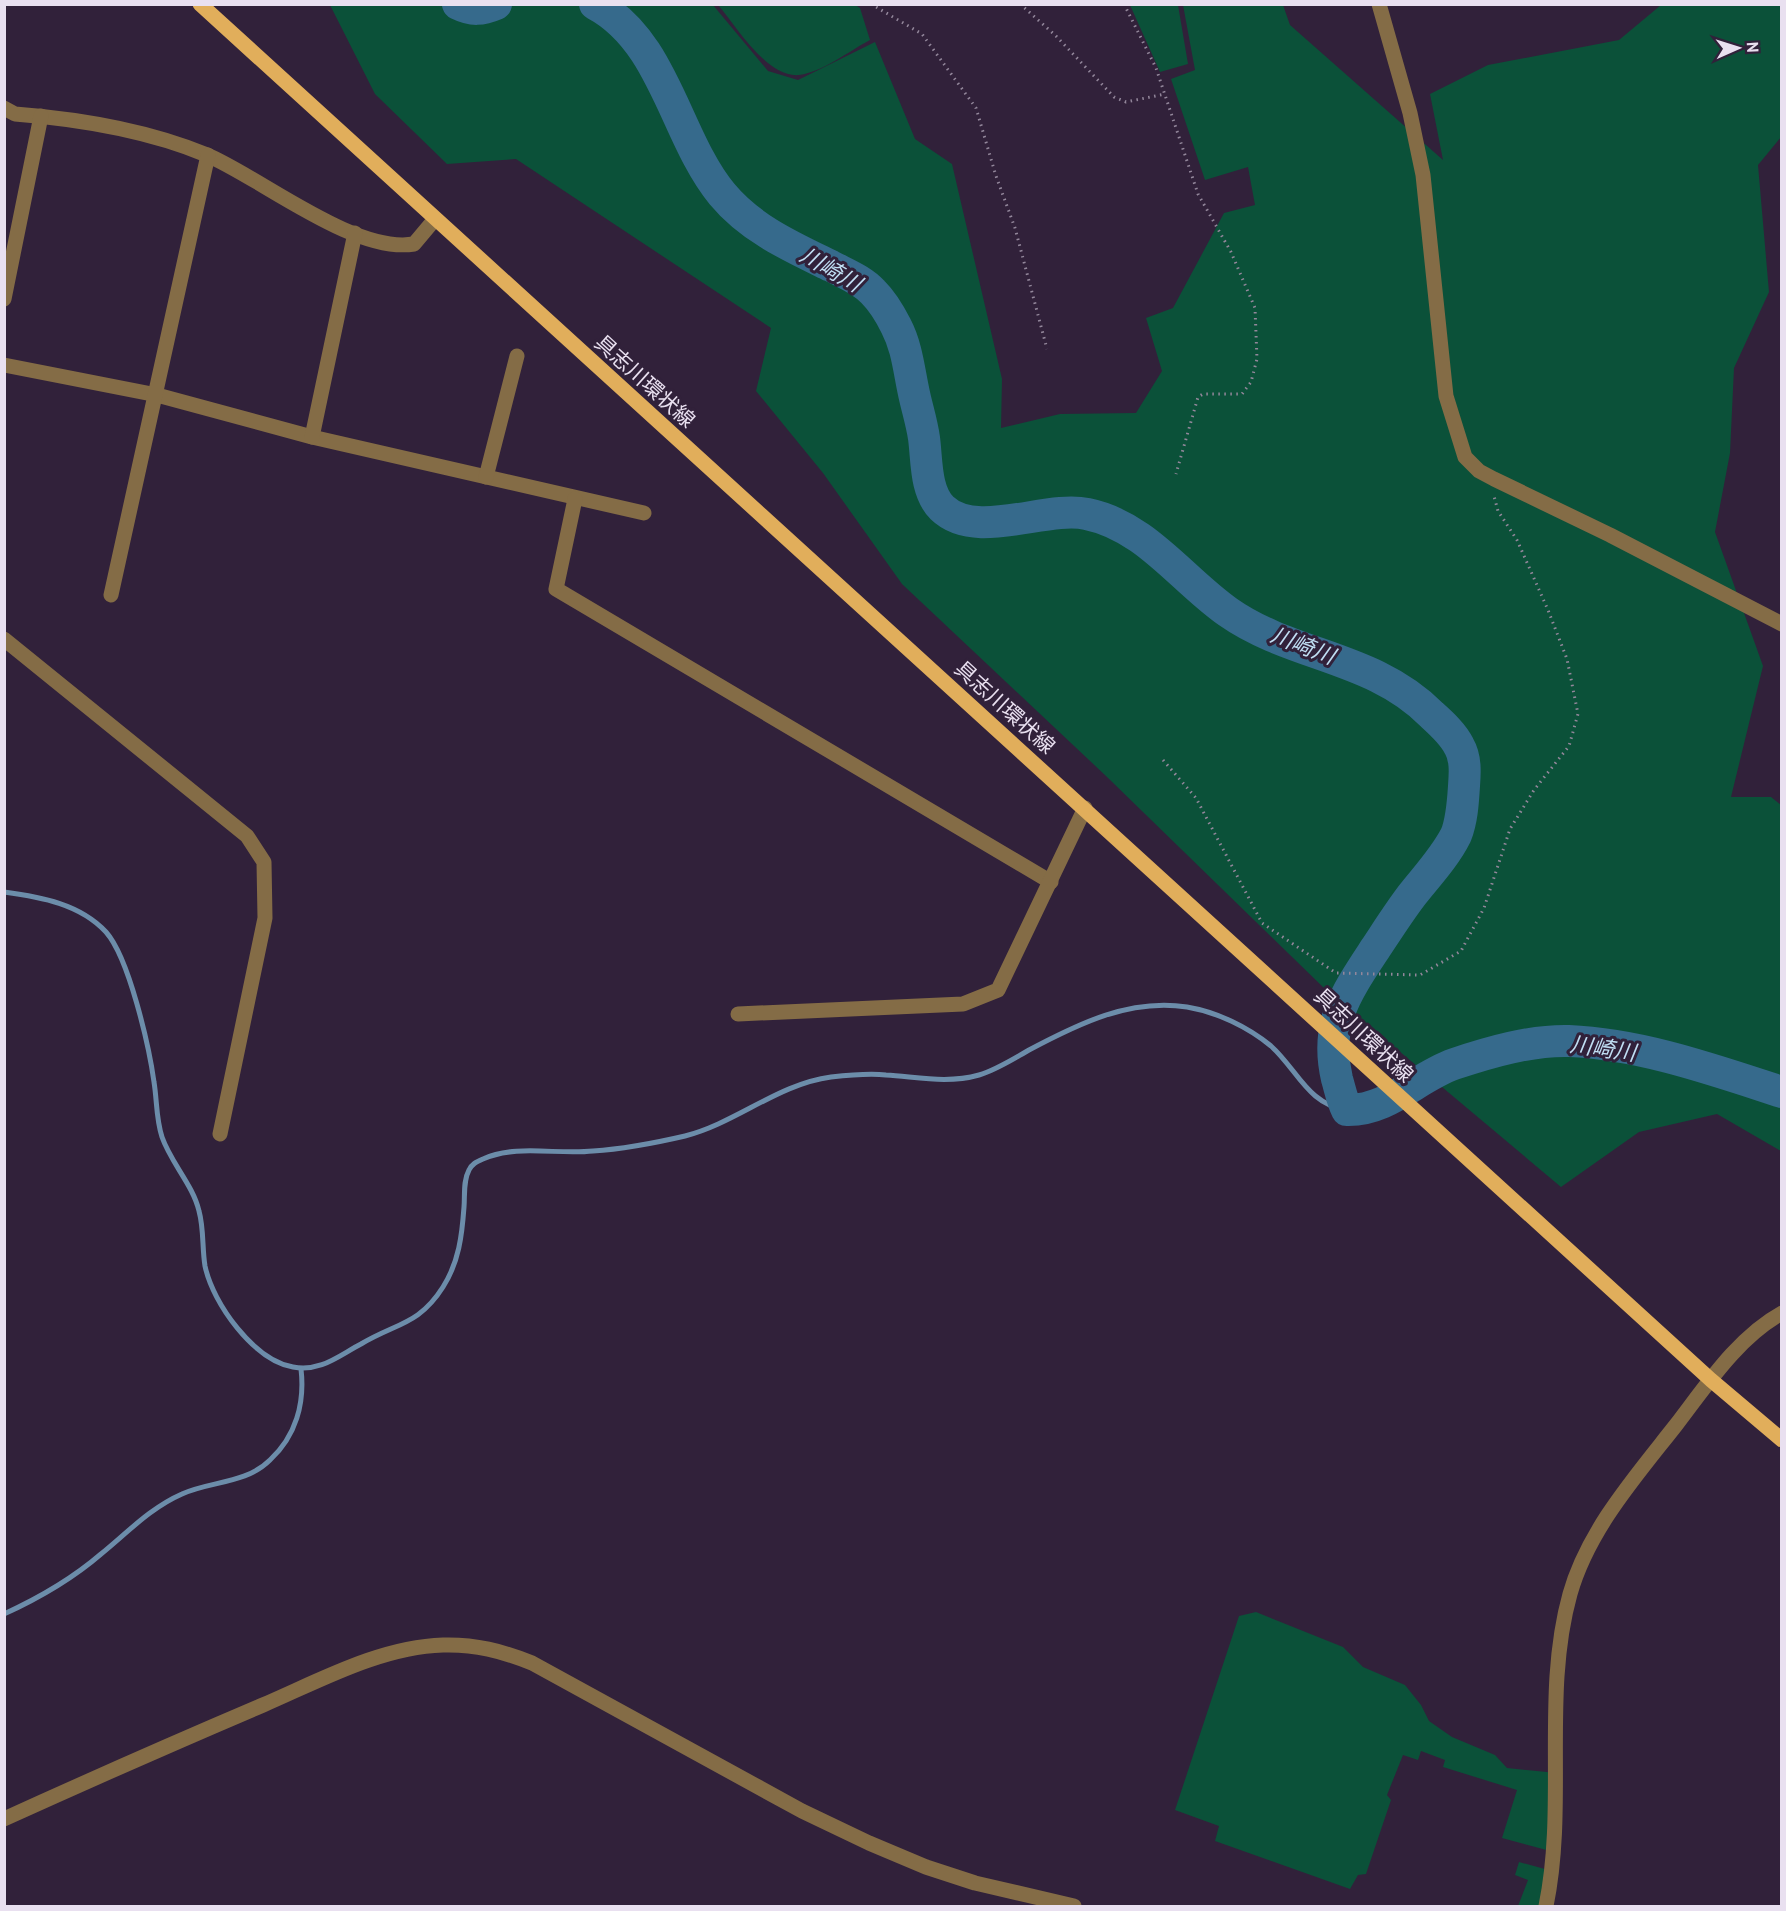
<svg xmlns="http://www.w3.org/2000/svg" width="1786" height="1911" viewBox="0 0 1786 1911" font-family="'PT Sans','Noto Sans JP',sans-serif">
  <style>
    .green { fill: #0b5139 }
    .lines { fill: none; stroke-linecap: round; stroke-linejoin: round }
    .stream { stroke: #6c8daa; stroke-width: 5 }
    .river { stroke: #366a8c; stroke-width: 32 }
    .path { stroke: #93879b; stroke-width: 3; stroke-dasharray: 1.5 4.5; stroke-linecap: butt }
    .minor { stroke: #846c46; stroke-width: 15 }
    .major { stroke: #e1ae5b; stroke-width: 15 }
    .labels { text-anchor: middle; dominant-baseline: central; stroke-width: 6; stroke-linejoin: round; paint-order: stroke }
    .street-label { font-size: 21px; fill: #e9e0f0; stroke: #31213a }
    .water-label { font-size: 22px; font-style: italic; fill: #c0def3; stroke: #31213a }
  </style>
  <rect width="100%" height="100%" fill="#31213a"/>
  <g class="green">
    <polygon points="330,5 713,5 768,71 798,80 875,42 915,139 952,164 1002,379 1001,428 1060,414 1136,413 1162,371 1146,318 1173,308 1224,213 1255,205 1248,167 1205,180 1171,79 1195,70 1183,5 1283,5 1290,25 1443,160 1430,94 1488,65 1619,40 1661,5 1781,5 1781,137 1758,165 1769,292 1734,368 1730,453 1715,532 1763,666 1731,797 1771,797 1781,805 1781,1151 1717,1114 1639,1132 1561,1187 1324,988 1106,776 902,584 823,473 756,391 771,328 516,159 447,164 375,94"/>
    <path d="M718,5h137l5,3 10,32c-21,11 -47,32 -71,35 -32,3 -62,-48 -81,-70z"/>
    <polygon points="1130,5 1178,5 1188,64 1160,72"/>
    <polygon points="1256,1612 1343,1647 1363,1667 1405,1685 1421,1705 1429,1721 1452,1737 1495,1755 1507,1768 1557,1773 1554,1852 1502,1838 1517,1790 1443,1767 1445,1760 1421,1751 1418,1760 1403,1755 1387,1795 1391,1800 1366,1874 1358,1875 1350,1889 1215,1841 1219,1826 1175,1810 1239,1616"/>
    <polygon points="1519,1862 1552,1871 1546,1906 1518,1906 1528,1880 1515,1875"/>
  </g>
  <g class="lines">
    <g class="stream">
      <path d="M4,892c37,5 76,12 102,40 23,26 43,114 48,150 3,18 2,37 8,55 9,26 31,48 37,74 5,18 3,37 6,55 8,38 49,94 88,101 28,5 45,-11 68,-23 35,-21 58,-19 82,-57 16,-25 19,-52 21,-80 1,-12 -1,-26 5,-37 3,-6 7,-8 14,-11 33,-15 74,-4 110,-8 30,-2 62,-8 92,-15 51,-13 93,-52 146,-59 18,-2 37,-4 55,-2 32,2 61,9 93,0 17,-5 34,-16 50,-25 49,-26 101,-52 158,-43 30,5 61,20 84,39 26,23 37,59 76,64"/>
      <path d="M4,1614c35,-16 68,-35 97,-60 26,-21 49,-46 81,-60 28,-13 64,-10 88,-34 26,-24 35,-57 31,-91"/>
    </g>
    <g class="river">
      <path d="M458,4c14,7 24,6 38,0"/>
      <path d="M595,4c70,37 80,133 127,190 29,35 70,53 109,72 15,8 31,14 42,26 10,10 17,22 23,34 12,23 13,47 19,72 3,13 7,26 9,40 3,22 1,53 18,70 34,33 104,-3 145,6 59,12 94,65 141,98 64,45 146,44 204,103 10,9 21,19 27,31 7,12 6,27 5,40 -1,16 -2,34 -8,49 -11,22 -29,41 -44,60 -13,17 -25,36 -37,54 -29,44 -51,75 -38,130 3,10 5,21 10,31 41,1 70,-33 107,-46 36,-12 77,-24 115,-23 72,3 145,29 213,51"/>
    </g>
    <g class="path">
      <polyline points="871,4 922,34 976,108 996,176 1015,228 1047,349"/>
      <polyline points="1020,4 1055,35 1114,97 1126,102 1165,94"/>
      <polyline points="1124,4 1156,68 1198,194 1231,252 1255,308 1257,359 1251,382 1242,394 1203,394 1198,397 1176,474"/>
      <polyline points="1163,760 1196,798 1262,923 1336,973 1420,975 1461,951 1484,908 1510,829 1534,790 1569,746 1578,714 1567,659 1548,610 1517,540 1498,511 1494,496"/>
    </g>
    <g class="minor">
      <polyline points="1379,4 1410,113 1423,175 1446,396 1465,457 1479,471 1494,479 1610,535 1782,624"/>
      <path d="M4,108l11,6c64,5 132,16 192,41 54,23 147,99 207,89l21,-25"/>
      <polyline points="4,299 41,116"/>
      <polyline points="4,365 157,395 312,437 644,513"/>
      <polyline points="312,437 355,233"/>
      <polyline points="486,477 517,356"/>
      <polyline points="575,499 556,589 1051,882"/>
      <polyline points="111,595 208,155"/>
      <polyline points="4,639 247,836 264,862 265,918 220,1134"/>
      <polyline points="738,1014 963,1004 998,990 1085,808"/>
      <path d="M4,1819c86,-39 172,-77 259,-114 56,-24 117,-58 180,-60 32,-1 59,6 89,18l270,148 67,32 57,24 49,16 99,23"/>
      <path d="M1546,1906c21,-102 -4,-212 24,-312 18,-64 66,-118 106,-169 30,-39 62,-88 106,-112"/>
    </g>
    <polyline class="major" points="200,4 1711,1380 1782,1440"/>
  </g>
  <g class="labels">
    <g class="street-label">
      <text transform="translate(645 381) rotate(42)">具志川環状線</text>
      <text transform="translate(1005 707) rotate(42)">具志川環状線</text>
      <text transform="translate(1364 1035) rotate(43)">具志川環状線</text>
    </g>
    <g class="water-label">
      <text transform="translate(831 269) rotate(30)">川崎川</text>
      <text transform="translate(1303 645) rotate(21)">川崎川</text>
      <text transform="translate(1603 1048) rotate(8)">川崎川</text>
    </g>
  </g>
  <rect width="1786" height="1911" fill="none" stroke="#e9e0f0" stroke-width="12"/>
  <g transform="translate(1738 48) rotate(87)" stroke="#31213a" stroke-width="4.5" paint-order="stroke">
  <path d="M0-4.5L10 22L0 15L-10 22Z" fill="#e9e0f0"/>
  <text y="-9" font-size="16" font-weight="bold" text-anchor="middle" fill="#e9e0f0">N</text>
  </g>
</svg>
